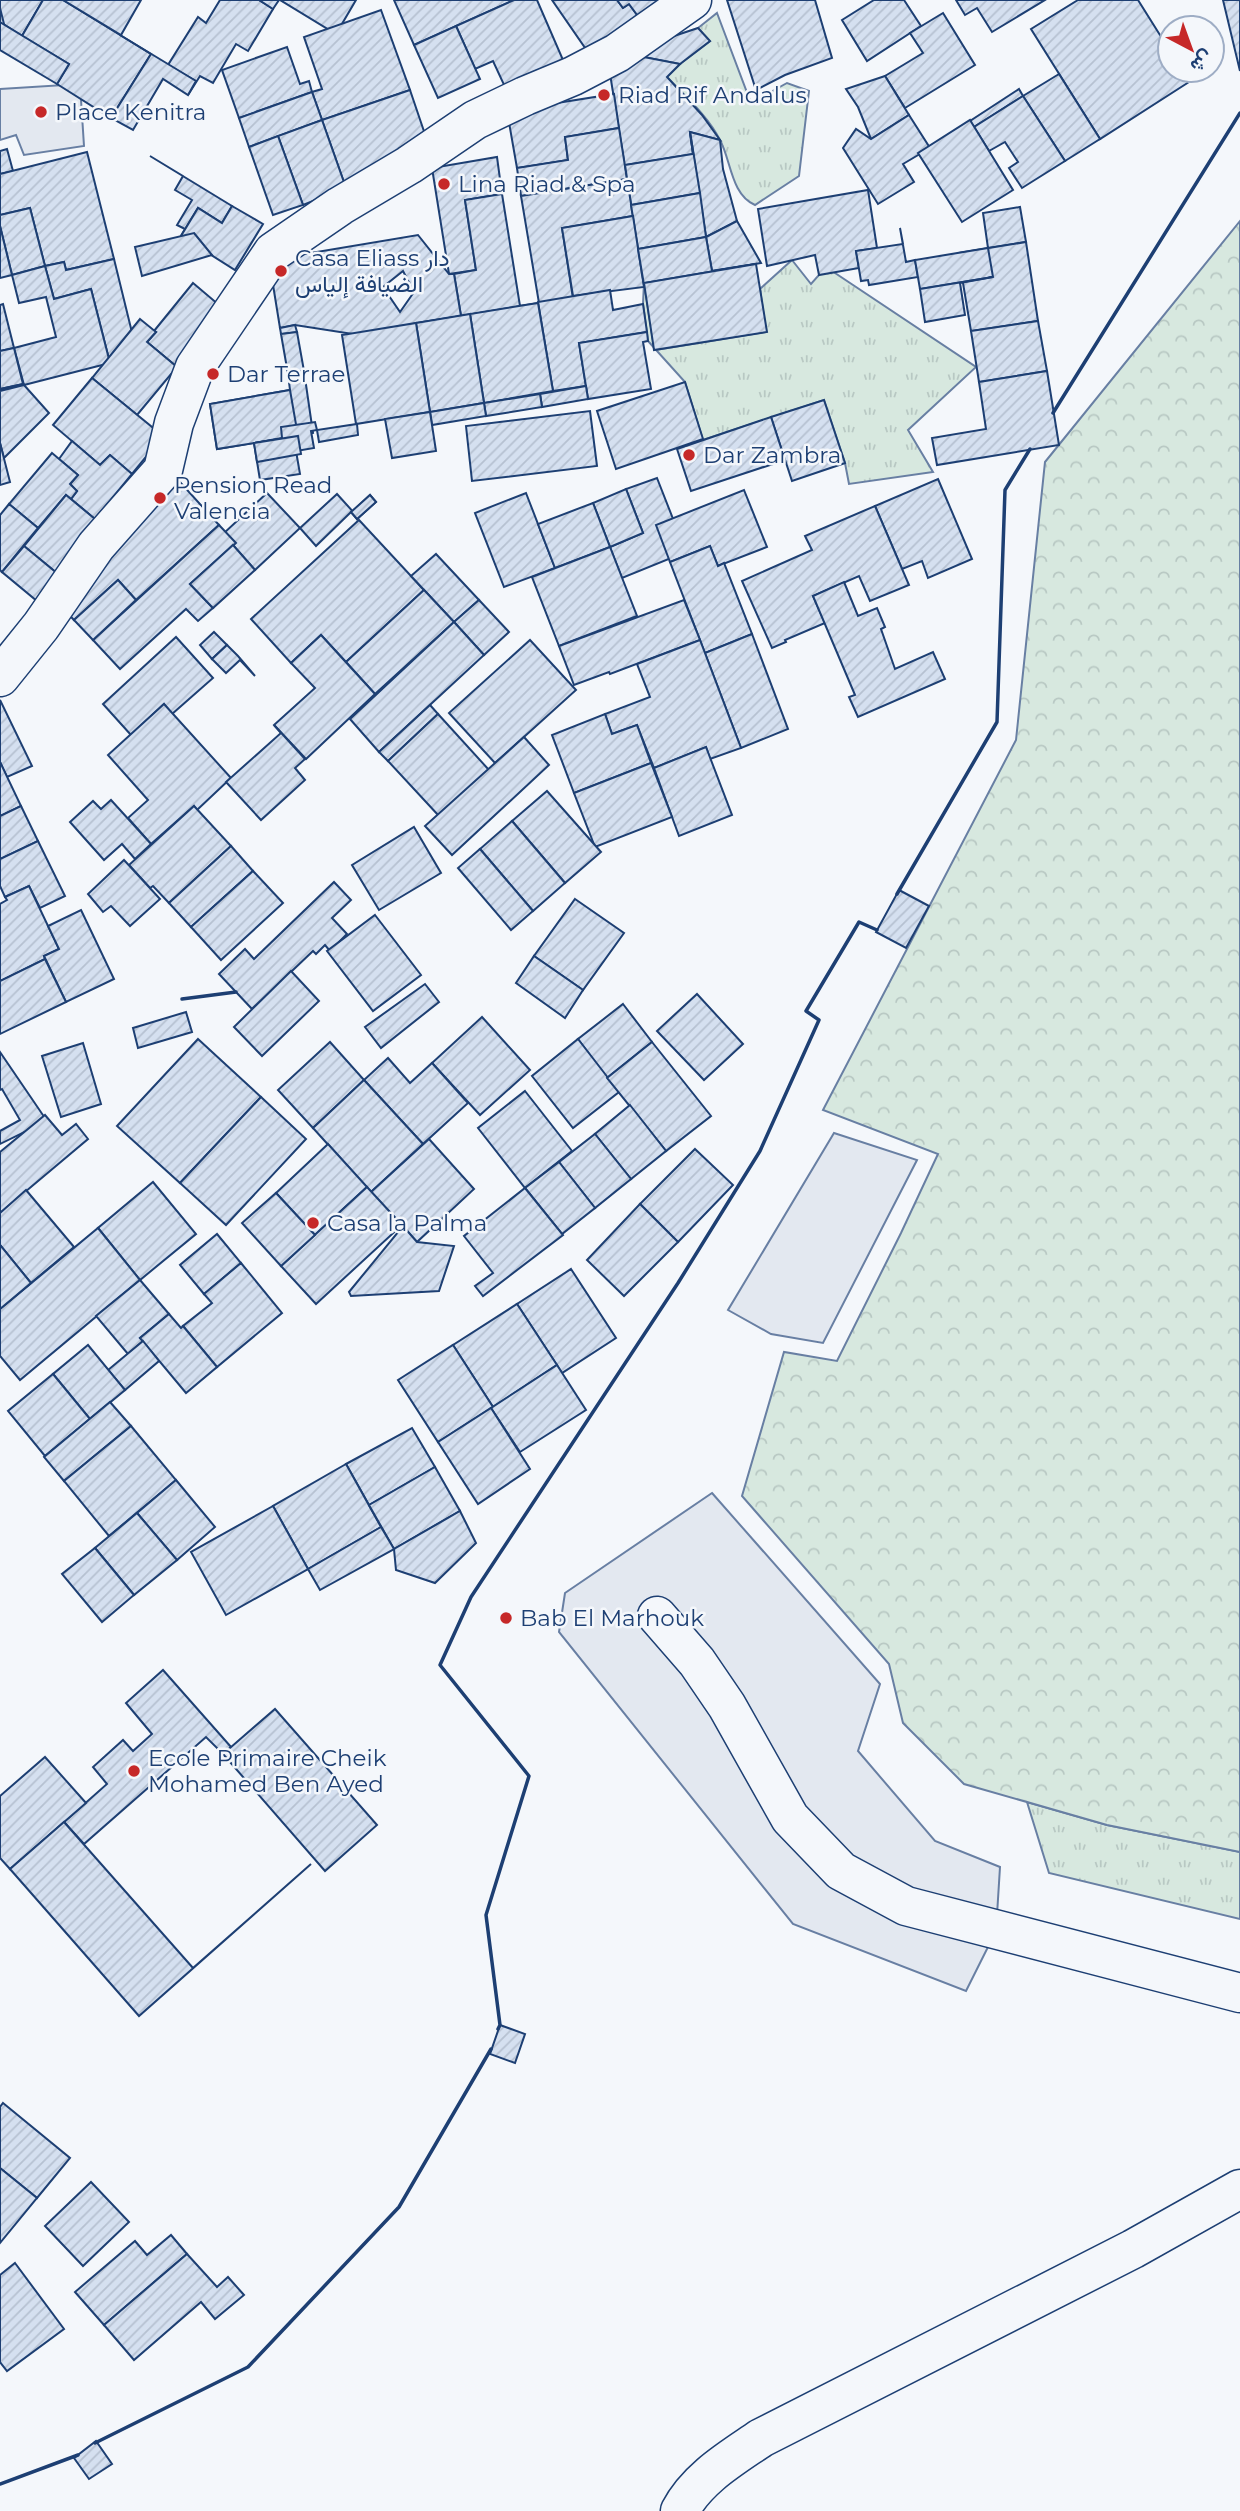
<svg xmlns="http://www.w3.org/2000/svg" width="1240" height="2511" viewBox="0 0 1240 2511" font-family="Montserrat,Vazirmatn,sans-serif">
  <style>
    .grass { fill: url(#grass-tufts); stroke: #687fa3; stroke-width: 2 }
    .forest { fill: url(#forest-crowns); stroke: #687fa3; stroke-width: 2 }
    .parking { fill: #e3e8f0; stroke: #687fa3; stroke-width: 2 }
    .building { fill: url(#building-hatch); stroke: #1d3f73; stroke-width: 2; fill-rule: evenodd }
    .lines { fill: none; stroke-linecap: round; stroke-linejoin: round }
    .minor-casing { stroke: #1d3f73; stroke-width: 41 }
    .minor { stroke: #f4f7fb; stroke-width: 38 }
    .wall { stroke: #1d3f73; stroke-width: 3.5 }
    .poi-dot { fill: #c62828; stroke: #f4f7fb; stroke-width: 2.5 }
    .labels { text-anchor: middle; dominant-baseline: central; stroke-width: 5; stroke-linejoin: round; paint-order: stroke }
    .poi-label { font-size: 23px; fill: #1d3f73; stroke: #f4f7fb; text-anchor: start }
  </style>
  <defs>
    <pattern id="grass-tufts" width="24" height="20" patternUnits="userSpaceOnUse" patternTransform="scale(1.75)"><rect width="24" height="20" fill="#d7e8df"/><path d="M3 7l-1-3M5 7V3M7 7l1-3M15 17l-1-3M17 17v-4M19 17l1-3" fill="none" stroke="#b8c8c3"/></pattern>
    <pattern id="forest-crowns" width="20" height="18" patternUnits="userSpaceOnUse" patternTransform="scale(1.75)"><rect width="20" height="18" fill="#d7e8df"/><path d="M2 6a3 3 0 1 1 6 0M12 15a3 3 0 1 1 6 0" fill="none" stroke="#b8c8c3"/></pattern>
    <pattern id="building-hatch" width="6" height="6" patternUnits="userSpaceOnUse" patternTransform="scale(1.75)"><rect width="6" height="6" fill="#d5e0f0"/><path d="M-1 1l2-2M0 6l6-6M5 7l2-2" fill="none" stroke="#b6c1d1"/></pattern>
  </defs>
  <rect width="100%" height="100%" fill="#f4f7fb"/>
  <g class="grass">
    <path d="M717,13l34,90 36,-20 22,8 -10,85 -44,29c-24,-10 -24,-45 -35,-65 -12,-24 -35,-44 -53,-63l13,-13 30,-23 -12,-13z"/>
    <polygon points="792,260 811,284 826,267 976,367 908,430 933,472 849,484 845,463 824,400 703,440 685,382 648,341 643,304 644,283 654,347 656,350 766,332 760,289"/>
    <polygon points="1027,1802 1107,1825 1240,1852 1240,1919 1049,1873"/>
  </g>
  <polygon class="forest" points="1240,221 1240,1852 1107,1825 964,1784 903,1723 889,1664 742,1496 784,1352 837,1361 901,1233 938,1154 823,1110 1016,740 1045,462"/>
  <g class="parking">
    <polygon points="80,84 84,146 24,155 16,135 0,140 0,89"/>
    <polygon points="834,1133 917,1160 823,1343 771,1334 728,1310"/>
    <polygon points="712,1493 880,1684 858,1751 935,1841 1000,1867 996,1931 966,1991 793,1924 559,1632 565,1593"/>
  </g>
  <g class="building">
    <polygon points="0,0 43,0 22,36 0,22"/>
    <polygon points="43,0 63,0 151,54 111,118 57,84 69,64 22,36"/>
    <polygon points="63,0 141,0 121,35"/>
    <polygon points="220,0 259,0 273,9 248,51 236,44 213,83 200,76 188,95 196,81 168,65 198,17 206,23"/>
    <polygon points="259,0 279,0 273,9"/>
    <polygon points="280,0 356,0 336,34"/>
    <polygon points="394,0 514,0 414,45"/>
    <polygon points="514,0 537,0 563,60 505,87 493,61 475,69 456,26"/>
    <polygon points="552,0 617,0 623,8 629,4 640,19 590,55"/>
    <polygon points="617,0 684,0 646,27 629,4 623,8"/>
    <polygon points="727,0 815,0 832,58 785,75 756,90"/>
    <polygon points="874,0 904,0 921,26 867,61 842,20"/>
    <polygon points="956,0 1045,0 992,32 977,8 965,15"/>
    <polygon points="1078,0 1138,0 1170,51 1170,70 1182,70 1189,82 1100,139 1031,29"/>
    <polygon points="1223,0 1240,0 1240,71"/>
    <polygon points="0,8 9,44 0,47"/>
    <polygon points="381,10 410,90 322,120 312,92 322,89 304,37"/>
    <polygon points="943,13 975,65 905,108 885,76 923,53 910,33"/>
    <polygon points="0,22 69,64 57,84 0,50"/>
    <polygon points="456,26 480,79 438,98 414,45"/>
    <polygon points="698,28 710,41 680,64 623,53"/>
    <polygon points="120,35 196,81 188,95 163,79 133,130 111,118 151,54"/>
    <polygon points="287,47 300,84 309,81 312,92 239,118 222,70"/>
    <polygon points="623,53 680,64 667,77 702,115 720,140 690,132 693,154 619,166 619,162 624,161 607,55"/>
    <polygon points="1059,74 1100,139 1065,161 1023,96"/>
    <polygon points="885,76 909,115 871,139 858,107 846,89"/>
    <polygon points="1019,89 1023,96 974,127 970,121"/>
    <polygon points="410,90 433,158 346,188 322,120"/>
    <polygon points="312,92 322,120 249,147 239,118"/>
    <polygon points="614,94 619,128 565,137 568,160 517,168 507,111"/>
    <polygon points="1023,96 1065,161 1022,188 1009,168 1018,162 1005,142 989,151 974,127"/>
    <polygon points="909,115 930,148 903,164 914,182 878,204 843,148 856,129 871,139"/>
    <polygon points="322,120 346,188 303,205 278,136"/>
    <polygon points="970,120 1013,190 962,222 918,153"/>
    <polygon points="619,128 627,179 521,196 517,168 568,160 565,137"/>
    <polygon points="690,132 720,140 723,169 737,221 706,237"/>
    <polygon points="690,132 700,193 631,205 625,165 693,154"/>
    <polygon points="278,136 303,205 273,215 249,147"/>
    <polygon points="7,149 13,171 0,174 0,151"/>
    <polygon points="87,152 114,259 66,270 64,262 45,266 30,208 0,215 0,174"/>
    <polygon points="150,156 232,206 222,223 198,208 181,236 185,229 177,225 192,200 175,190 183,176"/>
    <polygon points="497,157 502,194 465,200 476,270 449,274 432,168"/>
    <polygon points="627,179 633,216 562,228 573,298 539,303 521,196"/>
    <polygon points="868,190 877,248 856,251 859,268 819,275 815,255 767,266 758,209"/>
    <polygon points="700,193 706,237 638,249 631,205"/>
    <polygon points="502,194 520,306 539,303 461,316 454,274 476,270 465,200"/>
    <polygon points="232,206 263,224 235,270 181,236 198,208 222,223"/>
    <polygon points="1020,207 1026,242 988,248 983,213"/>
    <polygon points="30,208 45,266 12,275 0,226 0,215"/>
    <polygon points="633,216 644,287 573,296 562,228"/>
    <polygon points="737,221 761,263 712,271 706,237"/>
    <polygon points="0,226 12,275 0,278"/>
    <polygon points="900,228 906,262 915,260 918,277 869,285 868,280 861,281 856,251 903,244"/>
    <polygon points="194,233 212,255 142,276 135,247"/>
    <path d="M418,235l31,39h5l7,42 -45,7 -44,14 -77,-12 -15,3 -11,-68zM403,271l11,21 -14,20 -17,-25z"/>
    <polygon points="706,237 712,271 756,264 644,283 644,285 638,249"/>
    <polygon points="1026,242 1038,321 971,331 958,253"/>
    <polygon points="988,248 993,277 920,289 915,260"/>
    <polygon points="114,259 138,357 110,363 91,289 54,299 45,266 64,262 66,270"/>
    <polygon points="756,264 767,332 654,350 644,283"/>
    <polygon points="45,266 54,299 91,289 110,363 24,385 14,348 56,337 46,297 19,303 12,275"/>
    <polygon points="993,277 960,283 965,315 925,322 920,289"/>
    <polygon points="193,283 225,310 177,367 147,342 156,332 154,331"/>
    <polygon points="610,290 613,310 643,304 647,332 579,343 586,386 553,391 538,302"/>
    <polygon points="538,303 553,391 484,403 470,314"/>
    <polygon points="3,304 14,348 0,351 0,305"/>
    <polygon points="470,314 484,403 430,412 416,323"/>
    <polygon points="140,319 156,332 147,342 177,367 137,415 92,378"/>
    <polygon points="1038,321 1047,371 979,382 971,331"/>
    <polygon points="416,323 430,412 356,424 342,335"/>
    <polygon points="295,325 297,332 281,334 280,328"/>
    <polygon points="297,332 304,371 288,374 281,334"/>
    <polygon points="647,332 648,341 643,342 651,389 588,399 579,343"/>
    <polygon points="14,348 23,384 0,389 0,351"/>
    <polygon points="304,371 313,433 217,449 210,404 290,390 288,374"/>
    <polygon points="1047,371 1059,445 937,465 932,438 986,429 979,382"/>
    <polygon points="92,378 163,436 132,474 110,455 100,465 53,425"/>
    <polygon points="685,382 703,439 616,469 597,411"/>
    <polygon points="23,384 24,385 0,391 0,389"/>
    <polygon points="24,385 49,413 4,458 0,443 0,391"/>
    <polygon points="586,386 588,399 542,407 540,394"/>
    <polygon points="290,390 298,436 217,449 210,404"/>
    <polygon points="540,394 542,407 486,416 484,403"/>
    <polygon points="824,400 845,463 792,481 771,417"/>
    <polygon points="484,403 486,416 432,425 430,412"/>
    <polygon points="590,411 597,466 472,481 466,426"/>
    <polygon points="430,412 436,451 392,458 385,419"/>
    <polygon points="771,417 785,460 691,491 677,449"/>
    <polygon points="315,422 317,430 311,431 314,448 296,451 300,474 260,480 254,443 282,438 281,427"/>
    <polygon points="357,424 358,435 319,442 317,430"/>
    <polygon points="298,436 301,454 257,462 254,443"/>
    <polygon points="72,441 100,465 110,455 132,474 95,519 71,499 77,491 70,484 78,475 59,459"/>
    <polygon points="0,443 10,482 0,485"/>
    <polygon points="52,453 78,475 70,484 77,491 71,499 66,495 38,528 9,504"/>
    <polygon points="657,478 686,552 622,578 610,547 643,533 626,489"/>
    <polygon points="938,479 972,559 928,578 922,561 902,569 875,506"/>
    <polygon points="179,481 219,525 136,600 118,580 74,620 52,597"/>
    <polygon points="626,489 643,533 610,547 593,503"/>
    <polygon points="744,490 767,547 718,566 710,546 670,562 656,525"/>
    <polygon points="267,493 300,528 255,570 223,534"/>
    <polygon points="526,493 555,568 504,587 475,513"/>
    <polygon points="337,494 356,515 352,512 370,495 376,502 357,519 351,512 316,546 300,528"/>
    <polygon points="66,495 107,529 64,579 24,546"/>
    <polygon points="370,495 376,502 357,519 351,512"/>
    <polygon points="593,503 610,547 555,568 538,524"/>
    <polygon points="9,504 38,528 2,572 0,570 0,515"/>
    <polygon points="875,506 909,585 870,601 859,576 813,596 825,623 785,640 786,642 772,648 742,581 812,550 805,536"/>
    <polygon points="359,520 424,590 346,662 321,635 291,663 251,619"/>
    <polygon points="219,525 236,543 190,584 213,608 198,621 186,609 120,669 93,640"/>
    <polygon points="233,545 255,570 213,608 190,584"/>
    <polygon points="24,546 64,579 43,606 2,572"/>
    <polygon points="710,546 718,566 724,563 752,634 705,653 670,562"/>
    <polygon points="610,547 637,616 559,646 532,577"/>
    <polygon points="436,554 479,600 454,622 411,576"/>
    <polygon points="118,580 136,600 93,640 74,620"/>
    <polygon points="844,582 858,616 877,608 885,627 881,629 895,669 933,652 945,679 858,717 849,697 855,695 813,596"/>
    <polygon points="424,590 454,622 375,694 346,662"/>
    <polygon points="479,600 509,632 484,655 454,622"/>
    <polygon points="684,600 700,640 610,674 609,672 574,685 559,646"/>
    <polygon points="454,622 484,655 379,752 350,719"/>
    <polygon points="214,632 227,645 212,659 200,645"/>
    <polygon points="752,634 788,729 741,748 705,653"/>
    <polygon points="321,635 375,694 306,759 274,725 315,688 291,663"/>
    <polygon points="176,637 213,678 172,714 164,704 131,735 103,704"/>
    <polygon points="530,640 576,690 495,763 449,713"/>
    <polygon points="700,640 741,748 710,759 706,747 654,768 637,725 612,734 605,714 650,697 637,664"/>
    <polygon points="227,645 238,656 255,676 240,660 226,673 212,659"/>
    <polygon points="0,700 32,766 7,777 0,762"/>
    <polygon points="164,704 231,778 197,810 194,806 151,844 128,818 148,800 108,755"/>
    <polygon points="430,705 438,714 388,761 379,752"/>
    <polygon points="438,714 489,770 439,816 388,761"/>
    <polygon points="605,714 612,734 637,725 651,763 574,793 552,735"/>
    <polygon points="274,725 305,759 295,768 305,780 261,820 226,782 281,733"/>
    <polygon points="524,737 549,765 452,855 425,826"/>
    <polygon points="706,747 732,815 679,836 654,768"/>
    <polygon points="0,762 21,806 0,816"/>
    <polygon points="651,763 672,817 595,847 574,793"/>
    <polygon points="547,791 601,852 565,883 512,821"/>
    <polygon points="111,800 151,844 135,859 122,844 104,860 70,822 93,801 101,809"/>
    <polygon points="21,806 38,841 0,859 0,816"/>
    <polygon points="194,806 231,846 169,903 153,886 150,888 129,865"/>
    <polygon points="512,821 565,883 533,911 480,849"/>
    <polygon points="414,827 441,873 379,910 352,865"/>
    <polygon points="38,841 65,896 40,908 29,886 5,897 0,886 0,859"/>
    <polygon points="231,846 253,871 191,927 169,903"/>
    <polygon points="480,849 533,911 511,930 458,868"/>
    <polygon points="124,860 160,899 130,926 111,906 103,912 88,894"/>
    <polygon points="253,871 283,903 221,960 191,927"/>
    <polygon points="334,882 351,900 332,918 347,934 330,951 325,945 316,954 313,951 252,1009 219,974 245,949 254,959"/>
    <polygon points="29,886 59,949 44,956 45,959 0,981 0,904 7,900 5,897"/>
    <polygon points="899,890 929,906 906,948 876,932"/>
    <polygon points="575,899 624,933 583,990 534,956"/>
    <polygon points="81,910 114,979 66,1002 44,956 59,949 48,926"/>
    <polygon points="375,915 421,975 373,1011 327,951"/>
    <polygon points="534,956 583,990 565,1018 516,983"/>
    <polygon points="45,959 66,1002 0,1034 0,981"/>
    <polygon points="291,971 319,1001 262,1056 234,1027"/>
    <polygon points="425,984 439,1002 381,1048 365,1027"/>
    <polygon points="697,994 743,1044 704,1080 657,1031"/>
    <polygon points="623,1004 652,1042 607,1078 578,1039"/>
    <polygon points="186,1012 192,1032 138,1048 133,1028"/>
    <polygon points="482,1017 530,1070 480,1115 432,1063"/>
    <polygon points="198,1039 261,1097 180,1183 117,1126"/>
    <polygon points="578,1039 619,1092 573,1128 532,1076"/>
    <polygon points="330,1042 364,1080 313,1128 278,1090"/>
    <polygon points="652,1042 711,1116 666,1151 607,1078"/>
    <polygon points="83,1043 101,1104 61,1117 42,1056"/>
    <polygon points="0,1052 47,1121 0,1144 0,1131 20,1120 2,1089 0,1090"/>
    <polygon points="388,1058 410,1083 432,1063 468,1103 423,1144 364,1080"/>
    <polygon points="364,1080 423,1144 371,1192 313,1128"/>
    <polygon points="525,1091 572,1151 525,1188 478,1128"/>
    <polygon points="261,1097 306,1139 226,1225 180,1183"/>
    <polygon points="630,1105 666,1151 631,1179 595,1134"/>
    <polygon points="45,1115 62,1135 76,1124 88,1139 0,1213 0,1152"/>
    <polygon points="595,1134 631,1179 595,1208 559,1162"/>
    <polygon points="429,1139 474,1189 417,1242 371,1192"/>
    <polygon points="328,1144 367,1187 315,1235 276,1193"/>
    <polygon points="695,1149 733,1185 678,1242 640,1204"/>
    <polygon points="559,1162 595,1208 562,1234 525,1188"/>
    <polygon points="153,1182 196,1234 140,1280 98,1228"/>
    <polygon points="367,1187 402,1225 316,1304 281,1266"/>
    <polygon points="525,1188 563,1235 483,1296 475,1286 493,1273 464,1236"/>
    <polygon points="26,1190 74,1247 31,1283 0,1245 0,1213"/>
    <polygon points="276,1193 315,1235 281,1266 242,1223"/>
    <polygon points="640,1204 678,1242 624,1296 587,1260"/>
    <polygon points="403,1226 417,1242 454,1246 439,1291 351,1296 349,1292"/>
    <polygon points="98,1228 140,1280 20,1380 0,1356 0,1309"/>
    <polygon points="217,1234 241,1263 204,1294 180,1265"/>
    <polygon points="0,1245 31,1283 0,1309"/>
    <polygon points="241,1263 282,1313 217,1367 183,1326 212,1303 204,1294"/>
    <polygon points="571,1269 616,1338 562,1373 517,1304"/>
    <polygon points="140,1280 169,1314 140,1338 143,1341 128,1354 96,1316"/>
    <polygon points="517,1304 557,1365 493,1407 453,1345"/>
    <polygon points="169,1314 181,1328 183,1326 217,1367 186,1393 140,1338"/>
    <polygon points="143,1341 159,1361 125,1390 108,1370"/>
    <polygon points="88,1345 125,1390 90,1419 53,1374"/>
    <polygon points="453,1345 493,1407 438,1442 398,1380"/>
    <polygon points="557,1365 586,1410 520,1452 491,1408"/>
    <polygon points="53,1374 90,1419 45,1456 8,1411"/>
    <polygon points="110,1402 131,1426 64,1481 44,1457"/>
    <polygon points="491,1408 530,1469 478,1504 438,1442"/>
    <polygon points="131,1426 176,1480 109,1536 64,1481"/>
    <polygon points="412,1428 435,1467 369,1505 346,1464"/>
    <polygon points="346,1464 381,1527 308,1569 273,1506"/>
    <polygon points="435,1467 460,1511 394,1549 369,1505"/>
    <polygon points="176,1480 215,1527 177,1560 137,1513"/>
    <polygon points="273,1506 308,1569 226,1615 191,1552"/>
    <polygon points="460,1511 476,1543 435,1583 396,1570 394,1549"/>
    <polygon points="137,1513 177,1560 134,1595 95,1548"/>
    <polygon points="381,1527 394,1549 320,1590 308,1569"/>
    <polygon points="95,1548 134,1595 102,1622 62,1574"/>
    <polygon points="163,1670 231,1747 223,1754 206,1737 84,1844 64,1822 107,1784 93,1767 123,1740 133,1751 152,1734 126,1703"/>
    <polygon points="275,1709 377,1825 325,1871 223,1754"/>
    <polygon points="45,1757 86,1803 10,1869 0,1858 0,1796"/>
    <polygon points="64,1822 193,1968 311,1864 139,2016 10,1869"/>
    <polygon points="500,2025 525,2034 515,2063 490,2054"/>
    <polygon points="3,2103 70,2158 37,2198 0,2168 0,2107"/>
    <polygon points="0,2168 37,2198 0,2243"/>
    <polygon points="91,2182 129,2222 83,2266 45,2226"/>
    <polygon points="171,2235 187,2254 104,2325 75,2292 135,2241 147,2255"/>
    <polygon points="187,2254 217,2287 228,2277 244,2295 215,2319 201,2302 134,2360 104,2325"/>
    <polygon points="15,2263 64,2329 7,2371 0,2362 0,2275"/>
    <polygon points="96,2441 112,2464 89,2479 74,2458"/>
  </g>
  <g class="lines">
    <defs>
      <g id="minor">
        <polyline points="0,677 41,626 96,546 163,470 174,423 195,367 273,252 340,206 409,165 475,120 525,96 573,76 617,53 692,0"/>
        <polyline points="657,1616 697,1662 727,1706 790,1818 841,1871 906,1906 1240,1993"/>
        <path d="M680,2511c17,-33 52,-53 81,-73l372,-189 107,-60"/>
      </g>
    </defs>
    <use href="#minor" class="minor-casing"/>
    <use href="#minor" class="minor"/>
    <g class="wall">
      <polyline points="1053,413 1240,113"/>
      <polyline points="897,894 997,722 1005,490 1030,449"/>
      <polyline points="182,999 236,992"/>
      <polyline points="498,2029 500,2025 486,1915 529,1776 440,1665 471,1597 678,1283 760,1151 819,1020 806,1011 859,922 877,930"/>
      <polyline points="95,2443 248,2367 399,2207 491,2049"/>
      <polyline points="0,2484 78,2455"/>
    </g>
  </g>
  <g class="poi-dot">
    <circle cx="604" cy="95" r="7"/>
    <circle cx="41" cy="112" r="7"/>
    <circle cx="444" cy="184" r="7"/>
    <circle cx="281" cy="271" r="7"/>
    <circle cx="213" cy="374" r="7"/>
    <circle cx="689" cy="455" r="7"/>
    <circle cx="160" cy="498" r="7"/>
    <circle cx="313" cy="1223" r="7"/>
    <circle cx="506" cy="1618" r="7"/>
    <circle cx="134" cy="1771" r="7"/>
  </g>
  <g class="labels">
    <g class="poi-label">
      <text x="618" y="95">Riad Rif Andalus</text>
      <text x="55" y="112">Place Kenitra</text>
      <text x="458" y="184">Lina Riad &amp; Spa</text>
      <text x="295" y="258">Casa Eliass دار<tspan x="295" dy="26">الضيافة إلياس</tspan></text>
      <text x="227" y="374">Dar Terrae</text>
      <text x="703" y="455">Dar Zambra</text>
      <text x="174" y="485">Pension Read<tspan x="174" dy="26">Valencia</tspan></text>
      <text x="327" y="1223">Casa la Palma</text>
      <text x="520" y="1618">Bab El Marhouk</text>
      <text x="148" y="1758">Ecole Primaire Cheik<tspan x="148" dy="26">Mohamed Ben Ayed</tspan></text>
    </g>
  </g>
  <g transform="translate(1191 49) rotate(139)"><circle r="33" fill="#f4f7fb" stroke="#9eadc5" stroke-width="2"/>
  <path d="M0-5L12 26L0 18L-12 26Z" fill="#c62828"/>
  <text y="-10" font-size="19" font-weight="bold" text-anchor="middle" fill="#1d3f73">ش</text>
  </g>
</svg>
